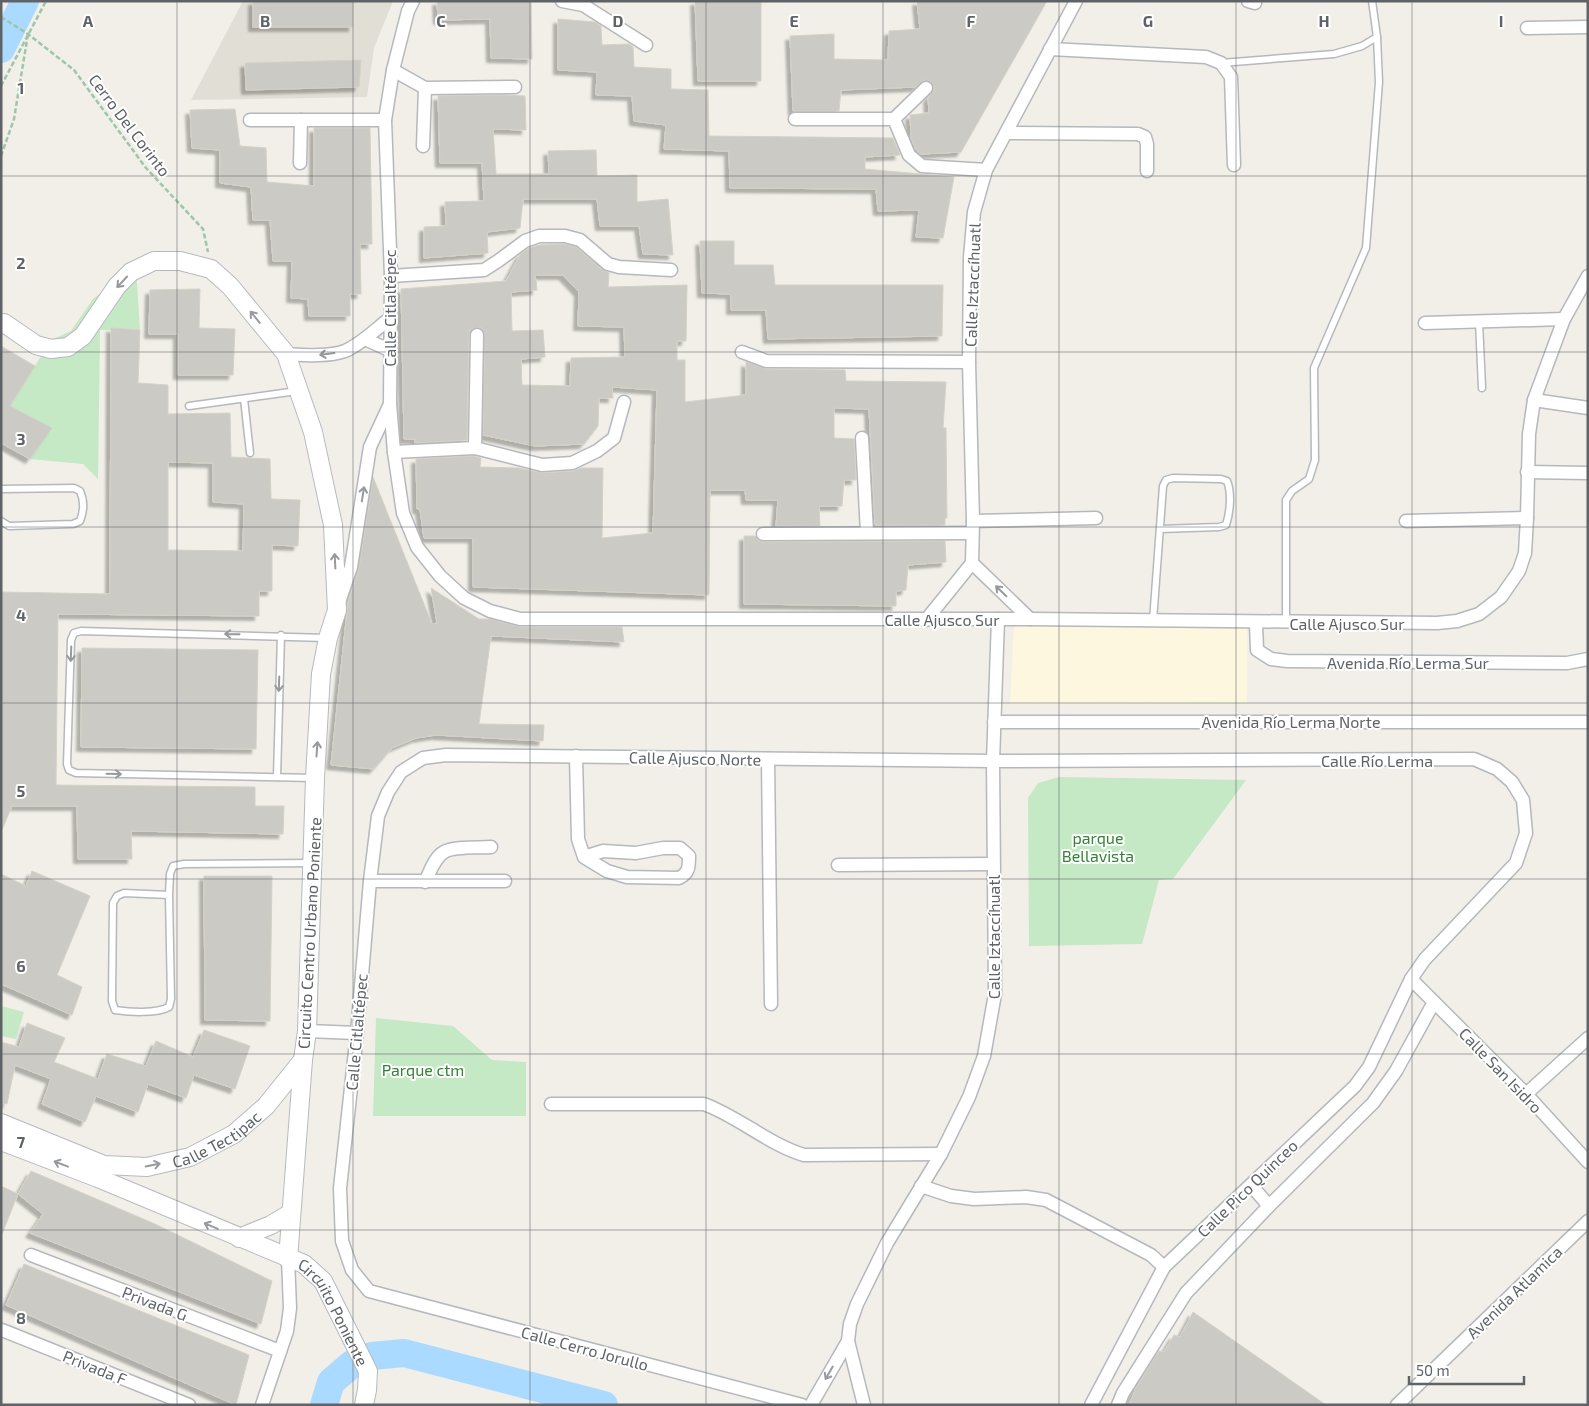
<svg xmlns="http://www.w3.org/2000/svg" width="1589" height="1406" viewBox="0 0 1589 1406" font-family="'Exo 2',sans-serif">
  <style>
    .commercial { fill: #fef7e0 }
    .education { fill: #e1ded6 }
    .green { fill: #c5e8c5 }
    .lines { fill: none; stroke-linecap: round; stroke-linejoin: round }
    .river { stroke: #aadaff; stroke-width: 28 }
    .building { fill: #cccac5; stroke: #d6d1c6; fill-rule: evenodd; filter: url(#shadow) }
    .lane-casing { stroke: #b5b8bc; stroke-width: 9 }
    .street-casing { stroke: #b5b8bc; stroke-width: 15 }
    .secondary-casing { stroke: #b6babf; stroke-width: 20 }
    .path { stroke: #9cc7a9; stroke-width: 2.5; stroke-dasharray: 5 2.5; stroke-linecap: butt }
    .lane { stroke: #fff; stroke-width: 6 }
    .street { stroke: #fff; stroke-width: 12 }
    .secondary { stroke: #fff; stroke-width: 18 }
    .oneway { stroke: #979a9d }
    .grid { fill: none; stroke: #5f6368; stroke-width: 1; stroke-opacity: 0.55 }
    .labels { text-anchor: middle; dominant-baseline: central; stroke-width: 4; stroke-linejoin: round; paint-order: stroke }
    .street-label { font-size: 16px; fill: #5f6368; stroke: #fff }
    .park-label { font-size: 16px; fill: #348238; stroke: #fff }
    .grid-label { font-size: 16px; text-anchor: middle; font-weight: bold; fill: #5f6368; stroke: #fff; stroke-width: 4; stroke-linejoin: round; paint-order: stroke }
  </style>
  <defs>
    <filter id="shadow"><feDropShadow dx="-4.5" dy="4.5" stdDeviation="1" flood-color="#0004"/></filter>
  </defs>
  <rect width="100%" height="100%" fill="#f1efe8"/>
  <polygon class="commercial" points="1014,625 1247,629 1247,703 1010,704"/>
  <polygon class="education" points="243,1 393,1 374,48 367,97 191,100"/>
  <g class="green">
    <polygon points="136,266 140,330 100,330 98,479 83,464 30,459 10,406 51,340 71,331 93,299"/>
    <polygon points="1059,777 1246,780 1173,879 1159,880 1142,944 1029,946 1028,798 1038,783"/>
    <polygon points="1,1006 24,1012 16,1039 1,1036"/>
    <polygon points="376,1018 453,1026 492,1060 526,1062 526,1116 373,1116"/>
  </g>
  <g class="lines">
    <g class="river">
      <polyline points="1,49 25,1"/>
      <polyline points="372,1356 404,1353 604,1405"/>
      <polyline points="324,1405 331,1382 352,1364"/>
    </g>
  </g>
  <g class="building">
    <rect x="253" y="1" width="100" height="26"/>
    <polygon points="437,1 531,1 532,59 491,58 490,19 438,20"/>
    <polygon points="695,1 761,1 761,81 698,81"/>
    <polygon points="917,1 1047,1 961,152 921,154 916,150 911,138 910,115 929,113 928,98 934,91 934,87 931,82 928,80 924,80 916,87 841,90 839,111 793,111 790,36 834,34 834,59 888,60 889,31 920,29"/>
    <polygon points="558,19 595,22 601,26 602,45 629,44 633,47 634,67 671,69 671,89 708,90 709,136 893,138 900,155 865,157 865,169 954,177 943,238 916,237 919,210 878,211 876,189 730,188 729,151 664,149 666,125 634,121 632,96 596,95 597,72 558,70"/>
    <polygon points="361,60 359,87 246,90 245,63"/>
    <polygon points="503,95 525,96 526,130 493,129 496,174 549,174 548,151 596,150 597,176 637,175 637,202 668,199 673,255 643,254 639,226 600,226 597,199 523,199 520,228 487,232 488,253 424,258 424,227 446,226 445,202 484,201 482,163 440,163 438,96"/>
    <polygon points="235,109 240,146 266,148 267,182 314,186 314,128 370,128 372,244 360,244 361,294 350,294 350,316 309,316 308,299 291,298 292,261 273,261 270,220 253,220 251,187 220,183 220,150 192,148 190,110"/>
    <polygon points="700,241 734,241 734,265 773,265 775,285 943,285 942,336 768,339 766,310 731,310 731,294 702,293"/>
    <path d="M564,244l12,3 27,23 6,3 -1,14 79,-2 -1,56h-9v19h8v42l61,-7v-33l20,7 79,1 1,11 100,1 -3,46h3l1,90h-2v7h-70l-6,-116 -35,-1v30l20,1 2,41h-12l-2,26h-23l1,20h-44l2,-26h-32l-1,-10h-35l-1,105 -236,-8v-49h-49l-4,-29h-3l-1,-50 58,-3 7,2 -1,9 39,1 23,5 31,-2 8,-3h22l-1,70 51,-5 4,-143 -45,-3 1,11h-14l-1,28 -14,18 -49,2 -52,-11 2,-100 -3,-7 -5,-1 -7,3 -1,5 -2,105 -52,3v-4h-11l-3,-150 105,-8 14,-26 9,-7 10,-3zM536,275h27l16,17 -1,34 46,1 1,30 -54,1 -1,28 -48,-1 -1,-26 24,-2 -2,-27 -31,1 -1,-39 26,-2 -1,-11h-2z"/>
    <polygon points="200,289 199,328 235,329 233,375 178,375 178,334 149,334 150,290"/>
    <path d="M111,328l29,2 -2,53 30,2v29l62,-1 1,44 39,2 1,40 29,1 -2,46 -26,-1v46h-13v25l-201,-2 -2,171 199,2v19h29l-1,28 -152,-3 1,28h-54l-1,-53h-65l-11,26v-240l109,2zM168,462l45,1v39l31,2 -1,47 -75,-1z"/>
    <polygon points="1,346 35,366 10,406 52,428 30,459 1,443"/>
    <polygon points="373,477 432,624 437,623 431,588 479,619 490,619 520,627 622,627 624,642 491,636 479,724 544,725 543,741 436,735 416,738 392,748 374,769 331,765 348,602 359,568"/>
    <polygon points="744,536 755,536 759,541 763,542 945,541 946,562 908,565 906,590 896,591 896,606 744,604"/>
    <polygon points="82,648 258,650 256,749 81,747"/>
    <polygon points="32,871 90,896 57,975 82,987 72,1015 1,984 1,874 26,886"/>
    <polygon points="204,876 272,876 270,1021 205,1020"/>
    <polygon points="27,1023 65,1038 54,1062 98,1079 107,1054 146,1066 156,1041 193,1057 204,1030 250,1046 235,1089 194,1075 186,1098 148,1084 138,1112 96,1096 85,1122 42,1104 51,1079 15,1065 7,1104 1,1103 1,1042 19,1047"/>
    <polygon points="31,1171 155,1224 272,1281 261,1324 30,1233 43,1214 18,1194"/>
    <polygon points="1,1186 18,1194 2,1234 1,1234"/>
    <polygon points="24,1264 249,1355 236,1405 6,1305"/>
    <polygon points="1193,1312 1326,1405 1129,1405 1136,1388 1159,1351 1164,1352 1174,1335 1180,1337"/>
  </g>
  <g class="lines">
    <defs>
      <g id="lane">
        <polyline points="1221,63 1334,54 1362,46 1377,37 1372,1"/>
        <polyline points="1479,321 1482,388"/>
        <polyline points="244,399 250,453"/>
        <polyline points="189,406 297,391"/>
        <path d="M1,489l73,-1 6,3c4,9 4,20 0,30l-7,3 -64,2 -8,-5"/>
        <path d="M1153,621l10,-135 3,-6 7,-2 48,1 6,2c5,12 3,32 -1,44l-7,2 -59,2"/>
        <polyline points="1286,623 1286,500 1292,491 1309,479 1315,460 1314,368 1366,248 1379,82 1377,37"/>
        <polyline points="277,777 281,635"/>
        <polyline points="314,778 76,773 69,770 67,764 71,640 74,633 81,631 327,638"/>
        <path d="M169,895l-45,-2 -7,3 -4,7 -1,98 3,9c14,2 41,4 54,-3l2,-8 -2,-104 1,-21 3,-8 11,-2 128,-1"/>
      </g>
      <g id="street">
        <polyline points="562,1 583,5 646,45"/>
        <polyline points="1248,1 1255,3"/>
        <polyline points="1527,28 1588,27"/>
        <polyline points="1050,49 1206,57 1221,63 1231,77 1234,165"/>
        <polyline points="393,70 425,88 515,87"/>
        <polyline points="795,119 894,119 909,155 922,166 986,170"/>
        <polyline points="894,119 926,88"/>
        <polyline points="250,120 385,120"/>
        <polyline points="1006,133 1138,134 1145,137 1147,144 1147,171"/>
        <polyline points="423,146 425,88"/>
        <polyline points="300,163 301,120"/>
        <polyline points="391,276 484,270 498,261 525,241 539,236 565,236 580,240 608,264 619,267 671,270"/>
        <polyline points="1425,323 1564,319"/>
        <polyline points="365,339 389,350"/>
        <polyline points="742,352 766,361 969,362"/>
        <path d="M286,354c17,1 43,3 59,-3 16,-7 30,-21 44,-32"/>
        <polyline points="1534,400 1588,408"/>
        <polyline points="390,404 394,452 403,513 417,547 440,576 464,598 490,611 520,619 1030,619 1437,623 1457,621 1479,614 1501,597 1519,571 1525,553 1527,518 1529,434 1534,400 1564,319 1588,276"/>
        <polyline points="862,438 867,533"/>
        <polyline points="475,448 477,335"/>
        <polyline points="394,452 475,448 542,465 572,463 597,451 614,438 624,402"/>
        <polyline points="1527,472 1588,473"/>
        <polyline points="973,521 1096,518"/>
        <polyline points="1406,521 1527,518"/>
        <polyline points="763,534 972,533"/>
        <polyline points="972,563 1030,619"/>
        <polyline points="339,602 351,567 370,447 390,404 391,276 385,120 393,70 408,11 413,1"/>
        <polyline points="926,620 972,563 973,521 969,362 970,257 974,212 986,170 1076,1"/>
        <polyline points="1256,623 1257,650 1271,659 1287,661 1567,663 1588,659"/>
        <polyline points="994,722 1588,722"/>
        <path d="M576,756l2,83 6,18 23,14 20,6 52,1c10,-5 10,-11 10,-22l-9,-8h-17l-27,5 -33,-2 -19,6"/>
        <polyline points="768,759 771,1004"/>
        <polyline points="838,865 993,864"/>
        <polyline points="370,881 505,881"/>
        <path d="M425,882c5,-10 9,-24 19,-30 10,-6 35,-4 47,-5"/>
        <polyline points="1411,979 1526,1094 1588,1162"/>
        <polyline points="307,1031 357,1033"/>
        <polyline points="1526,1094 1588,1038"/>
        <path d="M551,1104h153c35,13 64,40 100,51l137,-1"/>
        <polyline points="1251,1185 1269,1206"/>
        <polyline points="921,1186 951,1196 974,1199 1026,1197 1046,1200 1151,1255 1164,1267"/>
        <polyline points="31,1255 280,1351"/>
        <polyline points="2,1330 189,1405"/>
        <polyline points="848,1341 864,1405"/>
        <polyline points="262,1405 287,1331 290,1308 288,1259"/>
        <polyline points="802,1405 369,1291 352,1270 342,1241 340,1188 357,1033 370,881 378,816 388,792 401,772 423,758 446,755 993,761 1474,759 1497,769 1512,782 1523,800 1526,833 1516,863 1425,959 1411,979 1369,1067 1355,1086 1164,1267 1091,1405"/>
        <polyline points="811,1405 848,1341 850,1324 857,1304 887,1243 941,1154 969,1097 984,1056 995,994 993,761 998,619"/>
        <polyline points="1118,1405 1123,1393 1186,1293 1269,1206 1373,1103 1396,1071 1434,1002"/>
        <polyline points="1397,1405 1588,1221"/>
      </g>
      <g id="secondary">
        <polyline points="1,323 4,323 36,345 51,349 68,347 83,336 117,286 131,272 154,261 180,261 211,269 230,286 286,354 313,432 333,525 337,610 328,638 321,674 315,778 307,1031 303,1060 288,1259"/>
        <path id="s1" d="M1,1123l103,42 43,2 43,-10 44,-23 32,-28 37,-46"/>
        <path id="s2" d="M1,1141l97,37 206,86 19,17 45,90 -1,19 -3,15"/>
        <polyline points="239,1238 271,1225 291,1213"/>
      </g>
    </defs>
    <use href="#lane" class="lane-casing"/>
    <use href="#street" class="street-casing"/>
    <use href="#secondary" class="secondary-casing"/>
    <g class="path">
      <polyline points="1,17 28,34 74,70 146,168 203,229 208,252"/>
      <polyline points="1,86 46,1"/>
      <polyline points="1,156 14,119 28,34"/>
    </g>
    <use href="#lane" class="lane"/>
    <use href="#street" class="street"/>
    <use href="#secondary" class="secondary"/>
  </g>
  <defs><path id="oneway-shaft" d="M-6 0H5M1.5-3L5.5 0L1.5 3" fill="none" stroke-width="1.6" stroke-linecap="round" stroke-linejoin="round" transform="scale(1.25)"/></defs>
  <g class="oneway">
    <use href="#oneway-shaft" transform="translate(122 282) rotate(133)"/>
    <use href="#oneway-shaft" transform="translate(255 317) rotate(-129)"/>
    <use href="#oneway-shaft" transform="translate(327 354) rotate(173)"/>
    <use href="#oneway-shaft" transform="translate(363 494) rotate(-81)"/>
    <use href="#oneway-shaft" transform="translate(335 561) rotate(-93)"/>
    <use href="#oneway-shaft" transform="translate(1001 591) rotate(-136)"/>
    <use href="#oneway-shaft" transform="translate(232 634) rotate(-179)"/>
    <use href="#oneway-shaft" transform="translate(71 654) rotate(92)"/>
    <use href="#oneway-shaft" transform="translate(279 684) rotate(92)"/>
    <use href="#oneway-shaft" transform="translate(317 749) rotate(-86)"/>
    <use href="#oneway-shaft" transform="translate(114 774) rotate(1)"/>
    <use href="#oneway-shaft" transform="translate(61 1164) rotate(-159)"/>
    <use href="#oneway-shaft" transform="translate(153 1165) rotate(-11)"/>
    <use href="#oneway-shaft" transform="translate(211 1226) rotate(-157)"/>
    <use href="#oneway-shaft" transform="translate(829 1373) rotate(120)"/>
  </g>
  <path class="grid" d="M177,1v1404M353,1v1404M530,1v1404M706,1v1404M883,1v1404M1059,1v1404M1236,1v1404M1412,1v1404M1,176h1587M1,352h1587M1,527h1587M1,703h1587M1,879h1587M1,1054h1587M1,1230h1587"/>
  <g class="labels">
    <g class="street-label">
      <text transform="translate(130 125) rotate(53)">Cerro Del Corinto</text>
      <text transform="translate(972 285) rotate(-88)">Calle Iztaccíhuatl</text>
      <text transform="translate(389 308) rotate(-90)">Calle Citlaltépec</text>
      <text x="942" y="619">Calle Ajusco Sur</text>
      <text x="1347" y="623">Calle Ajusco Sur</text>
      <text x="1408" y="662">Avenida Río Lerma Sur</text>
      <text x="1291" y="721">Avenida Río Lerma Norte</text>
      <text transform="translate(695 758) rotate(1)">Calle Ajusco Norte</text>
      <text x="1377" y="760">Calle Río Lerma</text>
      <text transform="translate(309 933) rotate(-87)">Circuito Centro Urbano Poniente</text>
      <text transform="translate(993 937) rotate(-90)">Calle Iztaccíhuatl</text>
      <text transform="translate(356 1032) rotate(-85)">Calle Citlaltépec</text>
      <text transform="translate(1501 1070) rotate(46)">Calle San Isidro</text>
      <text stroke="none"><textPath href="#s1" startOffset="230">Calle Tectipac</textPath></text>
      <text transform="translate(1247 1188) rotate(-44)">Calle Pico Quinceo</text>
      <text transform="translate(1514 1292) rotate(-44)">Avenida Atlamica</text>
      <text transform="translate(155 1303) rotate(21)">Privada G</text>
      <text stroke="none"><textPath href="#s2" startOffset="384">Circuito Poniente</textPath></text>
      <text transform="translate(585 1348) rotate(15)">Calle Cerro Jorullo</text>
      <text transform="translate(95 1367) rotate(22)">Privada F</text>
    </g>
    <g class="park-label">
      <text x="1098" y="837">parque<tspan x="1098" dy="18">Bellavista</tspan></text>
      <text x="423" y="1069">Parque ctm</text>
    </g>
  </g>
  <g class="grid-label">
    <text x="88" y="27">A</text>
    <text x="265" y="27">B</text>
    <text x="441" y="27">C</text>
    <text x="618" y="27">D</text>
    <text x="794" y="27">E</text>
    <text x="971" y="27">F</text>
    <text x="1148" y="27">G</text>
    <text x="1324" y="27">H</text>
    <text x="1501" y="27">I</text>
    <text x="21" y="94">1</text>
    <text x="21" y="269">2</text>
    <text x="21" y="445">3</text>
    <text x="21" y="621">4</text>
    <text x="21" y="797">5</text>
    <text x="21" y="972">6</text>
    <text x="21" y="1148">7</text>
    <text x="21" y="1324">8</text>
  </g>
  <rect width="1589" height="1406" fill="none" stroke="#5f6368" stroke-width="5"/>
  <path d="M1409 1376v8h115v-8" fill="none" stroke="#5f6368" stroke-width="2.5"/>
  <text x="1416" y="1376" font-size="15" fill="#5f6368" stroke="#ffffff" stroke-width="4" paint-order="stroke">50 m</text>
</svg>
